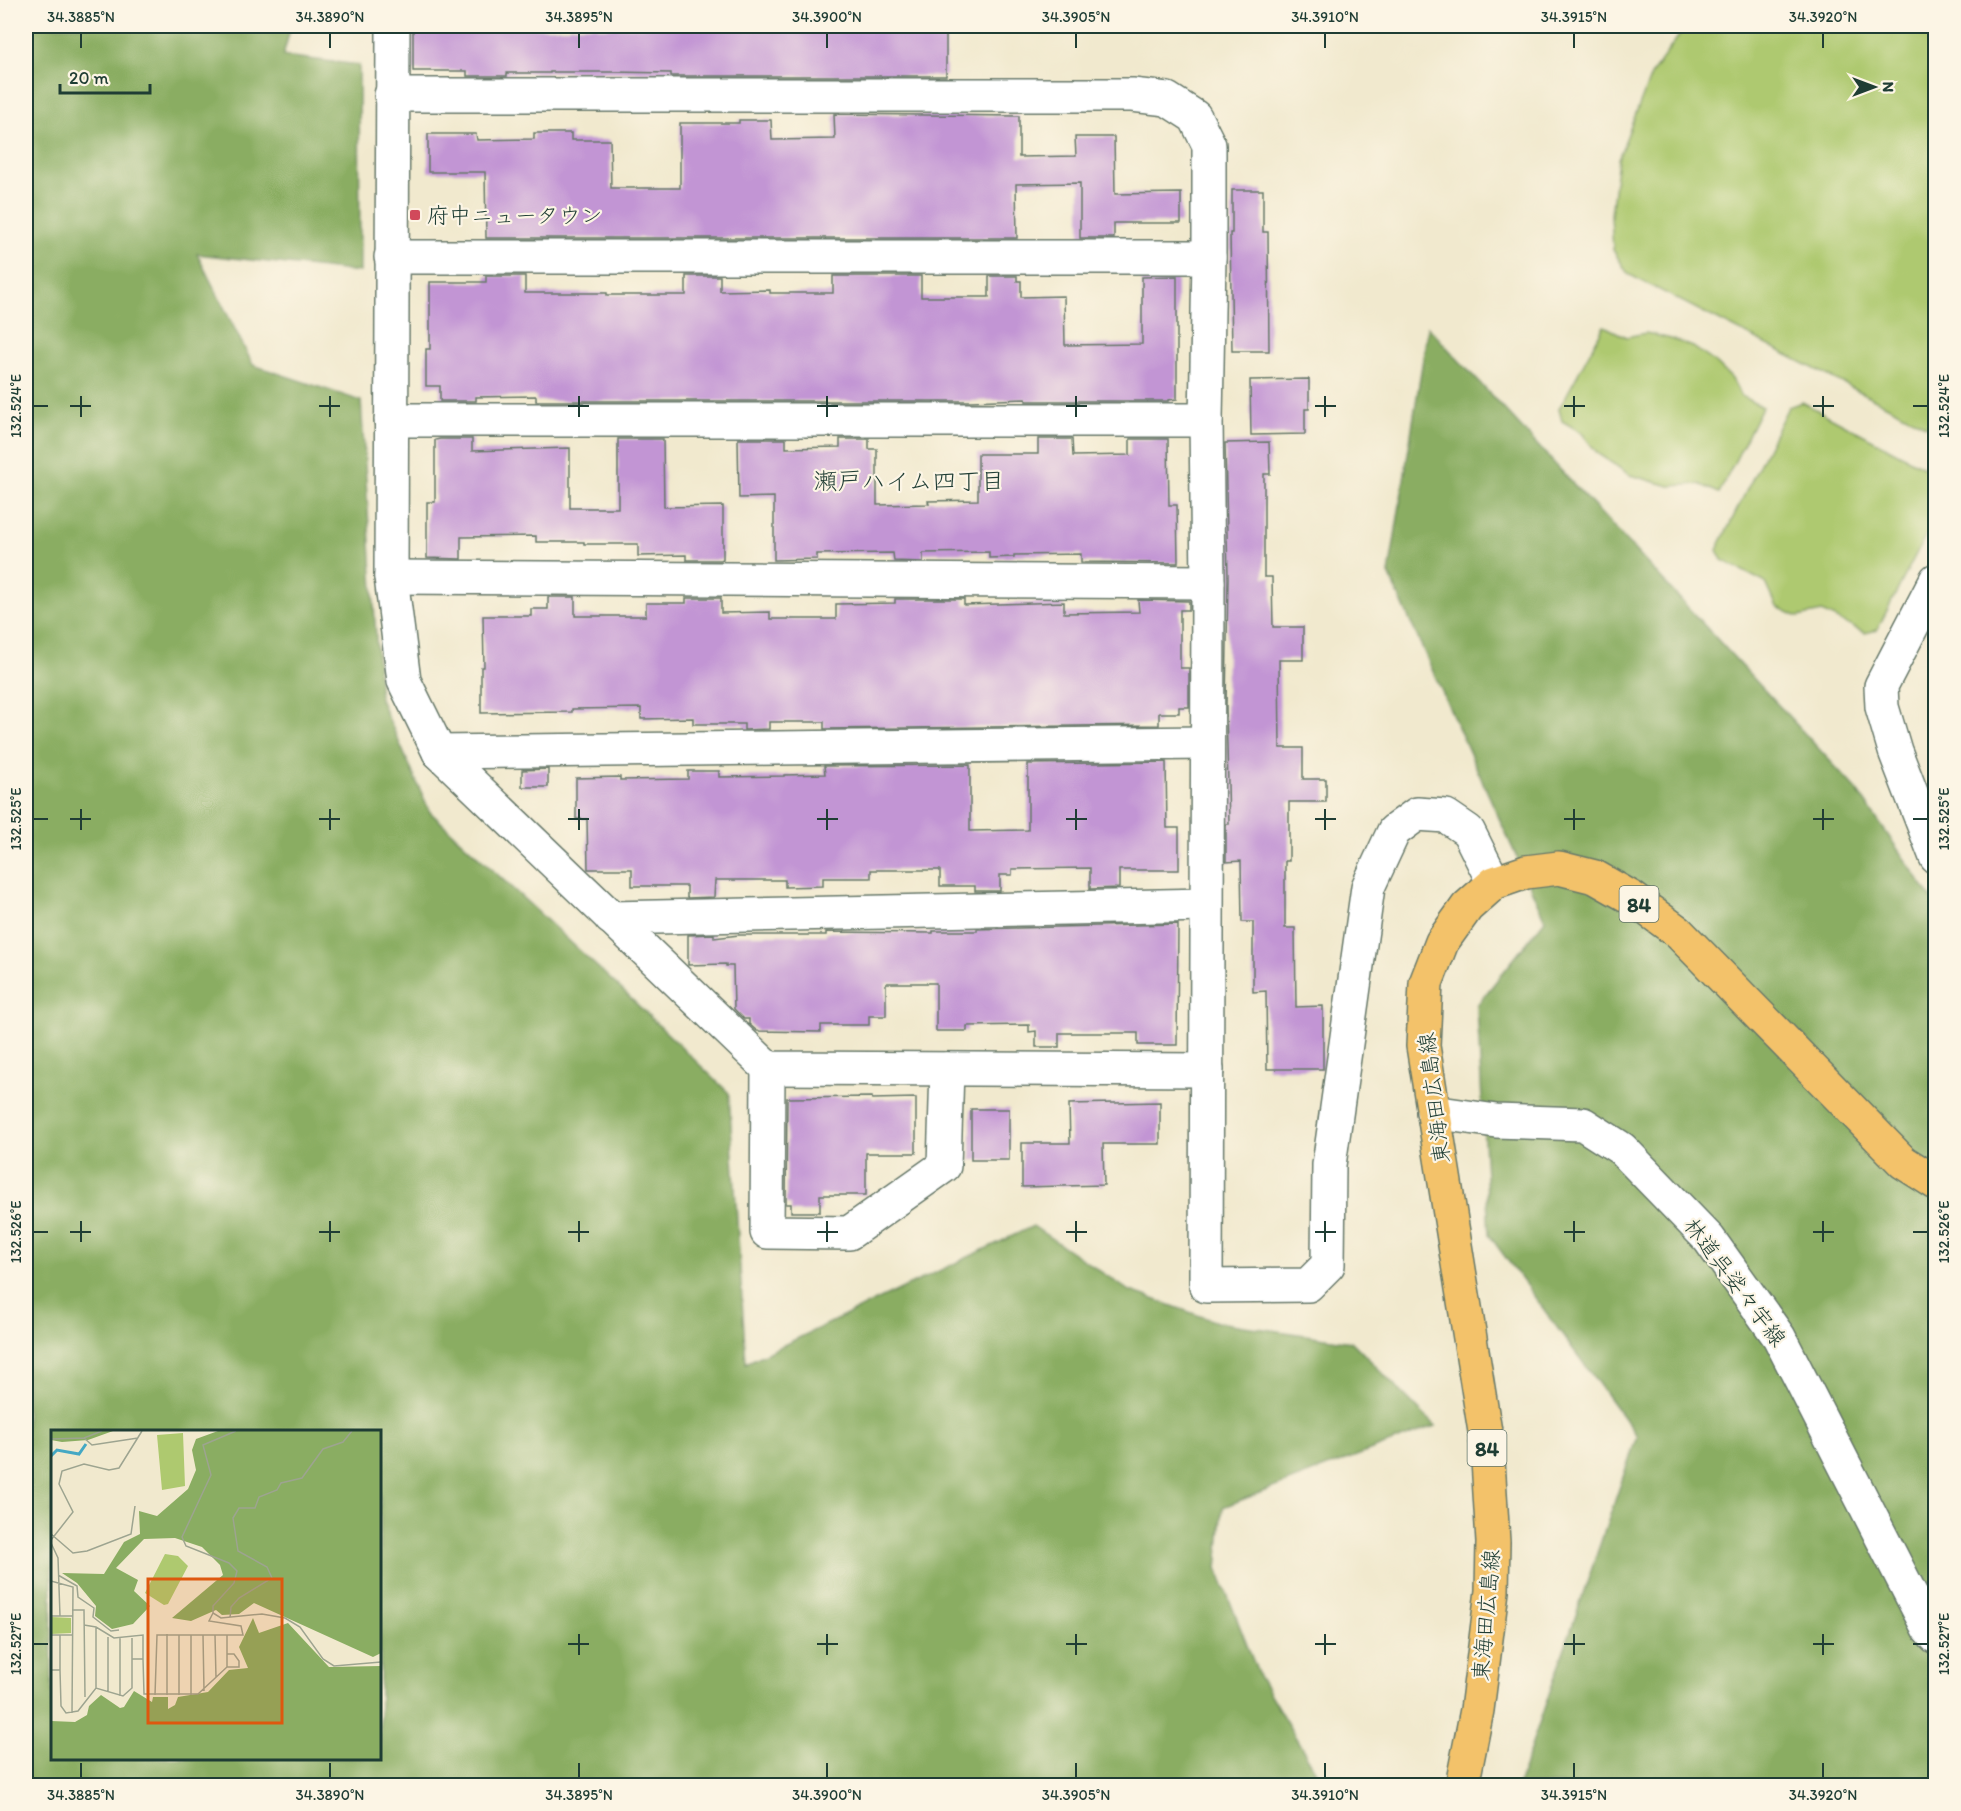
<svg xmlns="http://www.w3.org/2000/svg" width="1961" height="1811" viewBox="0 0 1961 1811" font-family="Itim,'Klee One',sans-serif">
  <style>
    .green { fill: #aec96f; stroke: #668352; stroke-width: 1.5 }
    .forest { fill: #8aad62; stroke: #54754b; stroke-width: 1.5; fill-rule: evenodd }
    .building { fill: #c295d4 }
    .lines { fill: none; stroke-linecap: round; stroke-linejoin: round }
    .minor-casing { stroke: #68796a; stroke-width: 36 }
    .major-casing { stroke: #68796a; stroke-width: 36 }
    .minor { stroke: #fff; stroke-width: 33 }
    .major { stroke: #f3c26a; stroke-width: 33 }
    .ticks { fill: none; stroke: #1f3d34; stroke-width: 2 }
    .poi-dot { fill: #d1495b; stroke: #fcf5e5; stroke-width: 2 }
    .labels { text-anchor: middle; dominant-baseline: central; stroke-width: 4.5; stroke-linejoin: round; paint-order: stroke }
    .shield { fill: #fcf5e5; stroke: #617469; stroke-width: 1.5 }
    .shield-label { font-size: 21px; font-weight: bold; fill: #1f3d34 }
    .poi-label { font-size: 22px; fill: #1f3d34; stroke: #fcf5e5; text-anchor: start }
    .street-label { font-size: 22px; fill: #1f3d34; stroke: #fcf5e5 }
    .neighbourhood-label { font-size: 24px; fill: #1f3d34; stroke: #fcf5e5 }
    .inset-river { fill: none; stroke: #44a8c4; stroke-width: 3 }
    .inset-road { fill: none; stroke: #9da490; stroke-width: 1.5 }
    .view { fill: #de580e; fill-opacity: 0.15; stroke: #de580e; stroke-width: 3 }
    .inset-edge { fill: none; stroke: #1f3d34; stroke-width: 3 }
    .neatline { fill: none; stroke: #1f3d34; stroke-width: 2 }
    .ticks-label { font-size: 15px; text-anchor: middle; fill: #1f3d34 }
  </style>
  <rect width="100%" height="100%" fill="#fcf5e5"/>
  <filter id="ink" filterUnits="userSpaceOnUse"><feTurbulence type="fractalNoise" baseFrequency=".0167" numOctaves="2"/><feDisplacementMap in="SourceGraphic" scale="12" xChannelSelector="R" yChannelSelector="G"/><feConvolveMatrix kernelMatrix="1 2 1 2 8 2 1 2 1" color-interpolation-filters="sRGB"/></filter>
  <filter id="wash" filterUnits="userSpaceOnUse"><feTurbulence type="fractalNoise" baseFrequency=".008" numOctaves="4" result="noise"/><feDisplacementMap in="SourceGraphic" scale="24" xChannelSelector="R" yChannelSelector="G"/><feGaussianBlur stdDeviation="1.35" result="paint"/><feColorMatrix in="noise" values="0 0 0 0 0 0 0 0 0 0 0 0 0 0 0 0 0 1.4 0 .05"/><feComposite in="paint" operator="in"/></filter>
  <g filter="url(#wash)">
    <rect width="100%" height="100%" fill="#f1e9ce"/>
    <g class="green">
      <polygon points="1686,26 1931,26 1935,28 1935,430 1628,274 1613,250 1611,215 1618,159 1652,73"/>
      <polygon points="1604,326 1626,337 1646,333 1671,339 1693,347 1717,364 1732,379 1741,396 1762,407 1719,493 1699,484 1670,486 1630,475 1598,454 1581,432 1562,421 1559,409"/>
      <polygon points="1802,402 1935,473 1935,517 1877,630 1865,633 1822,612 1798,617 1777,607 1766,583 1722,560 1717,550 1788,407"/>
    </g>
    <g class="forest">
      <path d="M26,26h265l-8,30 76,9 1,207 -163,-18 56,111 108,36 19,298 50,113 191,177 108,104 17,270 287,-137 95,64 89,32 135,20 83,84 -212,81 -6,61 42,108 65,109h-1298zM52,1432h328v326h-328z"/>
      <polygon points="1428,327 1856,789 1935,903 1935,1785 1518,1785 1637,1436 1489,1235 1477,1005 1545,920 1389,574"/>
    </g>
    <g id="blocks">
      <g class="building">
        <polygon points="569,26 598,26 598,28 700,26 946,26 946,76 671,76 671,73 610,72 550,72 550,73 507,73 507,76 467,76 467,71 413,71 413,28 569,28"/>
        <polygon points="834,114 1019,116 1019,157 1076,156 1075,137 1114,137 1115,194 1181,193 1181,223 1114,223 1114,238 1080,238 1080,183 1016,184 1017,238 486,238 485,172 428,172 428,134 476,134 477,140 534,139 534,133 571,133 571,140 610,140 611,188 680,188 680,123 739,123 739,120 771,120 772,140 835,139"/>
        <polygon points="1232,190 1263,190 1263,232 1268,232 1269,351 1232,351 1230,233 1232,233"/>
        <polygon points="486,276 525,276 525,293 607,293 607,295 686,295 686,276 720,276 720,291 770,290 770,293 833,293 833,276 921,276 921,297 989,297 989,276 1017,276 1017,281 1021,281 1021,297 1064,296 1065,345 1142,344 1142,277 1177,276 1177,399 1168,400 1168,401 1026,401 1026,399 971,401 536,401 536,396 476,397 476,401 440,401 440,386 426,386 426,349 430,349 430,282 486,282"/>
        <polygon points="1309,379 1309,409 1305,409 1305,434 1251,435 1250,380"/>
        <polygon points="440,439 472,439 472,451 570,448 570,508 618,508 618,439 663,439 664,507 723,506 723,559 721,560 686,560 686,555 638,556 638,544 584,544 584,542 536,542 536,536 461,537 461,559 427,558 427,502 435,502 435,440"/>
        <polygon points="738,439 786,439 786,448 840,447 840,439 869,439 869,449 877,449 877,505 929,504 928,501 978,500 978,454 1038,454 1038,439 1072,439 1073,456 1130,455 1130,439 1168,439 1169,505 1177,505 1178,563 1081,562 1081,554 1014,555 1014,557 989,558 989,552 923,553 923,562 894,561 893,553 817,554 817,559 774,560 774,497 739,498"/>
        <polygon points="1269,442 1270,474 1264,474 1264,577 1272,577 1273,627 1303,627 1303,660 1279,660 1280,748 1303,748 1303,779 1326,779 1326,802 1289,802 1289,861 1285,861 1285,928 1295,928 1296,1007 1323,1006 1323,1069 1267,1069 1266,991 1253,992 1253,922 1242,922 1241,861 1226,862 1226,824 1229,824 1226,707 1228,578 1225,443"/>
        <polygon points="548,597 575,597 575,616 646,616 646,603 686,603 686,598 721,598 721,613 770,612 770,619 836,619 836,604 895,603 895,599 964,599 964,605 1064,602 1064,613 1139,612 1138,600 1189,601 1189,610 1180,610 1180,668 1189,668 1189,707 1179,707 1179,713 1159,713 1159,725 824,729 824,722 769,722 769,729 744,730 744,724 693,724 693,718 641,719 641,708 572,709 572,712 481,713 481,667 484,667 483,616 531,616 531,609 548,609"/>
        <polygon points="1166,762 1167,828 1179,828 1179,870 1119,870 1119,888 1090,889 1090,868 1012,869 1012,875 1000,875 1000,891 975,891 975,886 940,886 940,870 871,870 871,878 823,878 823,886 785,887 785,880 715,880 714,897 687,898 687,886 632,886 632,869 588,869 587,819 576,819 576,778 620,777 620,780 688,779 688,771 719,771 719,777 784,776 784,775 825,774 824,766 970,765 970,831 1028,830 1028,764"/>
        <polygon points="548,769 548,787 522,787 522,770"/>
        <polygon points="1178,924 1177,1045 1138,1045 1138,1033 1059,1033 1059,1047 1036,1047 1036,1031 1029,1032 1029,1025 967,1026 967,1031 936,1031 936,983 886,983 886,1016 869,1016 869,1025 821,1025 821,1032 757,1031 749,1024 749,1019 744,1019 734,1009 733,966 726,966 726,964 688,965 688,935 714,934 714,938 739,935 826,935 826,932 933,933 933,931 977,931 977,929"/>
        <polygon points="872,1097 872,1099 916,1098 916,1153 866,1153 866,1195 820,1195 820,1212 791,1212 791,1204 786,1204 787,1098"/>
        <polygon points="1160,1102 1160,1144 1103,1144 1104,1185 1022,1187 1022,1143 1070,1143 1069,1104"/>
        <rect x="971" y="1109" width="38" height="51"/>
      </g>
    </g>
  </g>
  <g filter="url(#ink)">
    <use href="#blocks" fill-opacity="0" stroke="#68796a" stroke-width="1.5"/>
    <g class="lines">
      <defs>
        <g id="minor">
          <polyline points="393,26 391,577 404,681 439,752 768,1068 1207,1070"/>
          <polyline points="391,95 1132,95 1167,99 1195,117 1209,145 1209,257 1206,420 1208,582 1206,1286 1308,1285 1328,1265 1329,1165 1368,887 1394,831 1417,814 1446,816 1468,831 1494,883"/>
          <polyline points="391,257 1209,257"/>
          <polyline points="391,420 1206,420"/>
          <polyline points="391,577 1208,582"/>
          <polyline points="1936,580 1881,686 1882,707 1895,751 1936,857"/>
          <polyline points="439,752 1206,743"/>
          <polyline points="611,918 1206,905"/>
          <polyline points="768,1068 767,1232 849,1233 944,1166 947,1069"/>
          <polyline points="1433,1112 1496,1121 1583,1124 1622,1149 1709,1239 1779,1337 1928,1628 1936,1637"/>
        </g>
        <polyline id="major" points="1462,1786 1477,1710 1492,1591 1493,1542 1487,1444 1423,1046 1426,983 1442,942 1467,907 1494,883 1526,872 1559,868 1595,877 1632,898 1678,932 1903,1162 1936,1183"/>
      </defs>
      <use href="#minor" class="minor-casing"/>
      <use href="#major" class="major-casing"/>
      <use href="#minor" class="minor"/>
      <use href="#major" class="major"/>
    </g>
  </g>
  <path class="ticks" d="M81,33v15M330,33v15M579,33v15M827,33v15M1076,33v15M1325,33v15M1574,33v15M1823,33v15M81,396v21M330,396v21M579,396v21M827,396v21M1076,396v21M1325,396v21M1574,396v21M1823,396v21M33,406h15M70,406h21M319,406h21M568,406h21M817,406h21M1066,406h21M1315,406h21M1564,406h21M1813,406h21M1913,406h15M81,809v21M330,809v21M579,809v21M827,809v21M1076,809v21M1325,809v21M1574,809v21M1823,809v21M33,819h15M70,819h21M319,819h21M568,819h21M817,819h21M1066,819h21M1315,819h21M1564,819h21M1813,819h21M1913,819h15M81,1221v21M330,1221v21M579,1221v21M827,1221v21M1076,1221v21M1325,1221v21M1574,1221v21M1823,1221v21M33,1232h15M70,1232h21M319,1232h21M568,1232h21M817,1232h21M1066,1232h21M1315,1232h21M1564,1232h21M1813,1232h21M1913,1232h15M579,1634v21M827,1634v21M1076,1634v21M1325,1634v21M1574,1634v21M1823,1634v21M33,1644h15M568,1644h21M817,1644h21M1066,1644h21M1315,1644h21M1564,1644h21M1813,1644h21M1913,1644h15M81,1763v15M330,1763v15M579,1763v15M827,1763v15M1076,1763v15M1325,1763v15M1574,1763v15M1823,1763v15"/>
  <rect class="poi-dot" x="409" y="209" width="12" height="12" rx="3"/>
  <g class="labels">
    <g class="shield">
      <rect x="1619.5" y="886" width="39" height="36" rx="4.5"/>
      <rect x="1467.5" y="1430" width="39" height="36" rx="4.5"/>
    </g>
    <g class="shield-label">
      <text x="1639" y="904">84</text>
      <text x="1487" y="1448">84</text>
    </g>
    <g class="poi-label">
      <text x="427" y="215">府中ニュータウン</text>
    </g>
    <g class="street-label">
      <text transform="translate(1434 1098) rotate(-97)">東海田広島線</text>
      <text transform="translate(1735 1282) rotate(53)">林道呉娑々宇線</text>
      <text transform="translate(1486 1615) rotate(-85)">東海田広島線</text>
    </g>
    <g class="neighbourhood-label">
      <text x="909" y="480">瀬戸ハイム四丁目</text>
    </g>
  </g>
  <g transform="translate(51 1430)">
    <rect width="330" height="330" fill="#f1e9ce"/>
    <path d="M132,3l2,53 -23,4 -5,-55zM114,124l13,2 10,10 -20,38 -4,1 -19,-12zM0,187l20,1v15l-20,1z" fill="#aec96f"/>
    <path d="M0,1h62l-25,9 -26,2 -11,-2zM167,1h163v222l-8,4 -119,-54 -15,11 -17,1 -6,-5 -25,11 -19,-3 51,-43 -3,-10 -18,-18 -27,-9 -31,1 -28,29 22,12 -4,11 16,15 -17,18 -21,5 -17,-13 1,-10 -19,-23 -15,-10 42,1 20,-32 16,-8 -1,-23 18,5 31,-27 8,-19 -4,-20 4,-11zM202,188l6,15 29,-10 41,44 52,-1v93h-330v-38l24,1 12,-7 2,-9 12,-11 19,13 4,-1 10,-16 18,11 1,-5h15v12l7,-4 3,-8 30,-5 21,-22 19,-2 -9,-21z" fill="#8aad62"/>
    <path class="inset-river" d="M0,26l6,-6 22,4 7,-10"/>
    <path class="inset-road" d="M185,1l-33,14 8,30 -29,62 4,9 43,17 8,8 -3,12 -21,23v7l8,5 41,-4 23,4 15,9 23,32 11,7 47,-4M33,8l8,7 46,-7M0,9l33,-1 18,-7M0,104l22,19 14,-2 44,-17 4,-28M0,110l22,-28 -14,-28 3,-13 22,-7 25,6 10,-2 23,-37M0,113l7,15 2,58M7,145l19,11 1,11 16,11 -1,9 18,14 8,-1M0,151l22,6 -1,126M21,180h12l1,87M0,186h21M179,188l1,-11 8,-9 33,-20 -5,-11 -29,-16 -5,-33 6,-10h16l4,-11 18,-7 4,-7 21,-5 21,-29 20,-7 9,-11M33,195l12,2 18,11 29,-3v24M45,197v61M116,204v61M0,205h21M9,205v35M128,205v60M152,205l1,56M164,205l1,43M69,208v58M81,208v21M176,237h12v-6l-5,-7h-7M0,240h9l1,36 5,7 12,-2 18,-23 27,8 9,-8v-29h11l1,35h54l29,-27v-32M57,261v-54M104,265l2,-60h86l-2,-9 -32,-5 4,-8M140,265v-60"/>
    <path class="view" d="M97,149h134v144h-134z"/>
    <rect width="330" height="330" class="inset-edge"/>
  </g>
  <rect width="1961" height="1811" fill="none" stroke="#fcf5e5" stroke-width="66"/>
  <g transform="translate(1874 87) rotate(90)" stroke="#fcf5e5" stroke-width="4.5" paint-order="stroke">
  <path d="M0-4.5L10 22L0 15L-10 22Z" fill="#1f3d34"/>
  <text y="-9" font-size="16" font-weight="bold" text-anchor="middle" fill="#1f3d34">N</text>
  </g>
  <path d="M60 84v9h90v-9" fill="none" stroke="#1f3d34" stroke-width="3"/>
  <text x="69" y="84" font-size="18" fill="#1f3d34" stroke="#fcf5e5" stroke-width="4.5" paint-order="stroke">20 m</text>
  <rect x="33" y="33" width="1895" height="1745" class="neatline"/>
  <g class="ticks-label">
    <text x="81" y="22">34.3885°N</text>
    <text x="330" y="22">34.3890°N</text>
    <text x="579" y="22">34.3895°N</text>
    <text x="827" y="22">34.3900°N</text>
    <text x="1076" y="22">34.3905°N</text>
    <text x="1325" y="22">34.3910°N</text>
    <text x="1574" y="22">34.3915°N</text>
    <text x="1823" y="22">34.3920°N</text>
    <text transform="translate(1944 406) rotate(-90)" y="5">132.524°E</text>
    <text transform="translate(16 406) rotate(-90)" y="5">132.524°E</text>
    <text transform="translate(1944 819) rotate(-90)" y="5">132.525°E</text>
    <text transform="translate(16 819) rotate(-90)" y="5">132.525°E</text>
    <text transform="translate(1944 1232) rotate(-90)" y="5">132.526°E</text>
    <text transform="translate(16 1232) rotate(-90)" y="5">132.526°E</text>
    <text transform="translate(1944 1644) rotate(-90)" y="5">132.527°E</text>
    <text transform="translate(16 1644) rotate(-90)" y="5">132.527°E</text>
    <text x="81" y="1800">34.3885°N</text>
    <text x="330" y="1800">34.3890°N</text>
    <text x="579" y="1800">34.3895°N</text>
    <text x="827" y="1800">34.3900°N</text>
    <text x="1076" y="1800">34.3905°N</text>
    <text x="1325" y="1800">34.3910°N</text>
    <text x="1574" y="1800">34.3915°N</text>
    <text x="1823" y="1800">34.3920°N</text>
  </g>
</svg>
